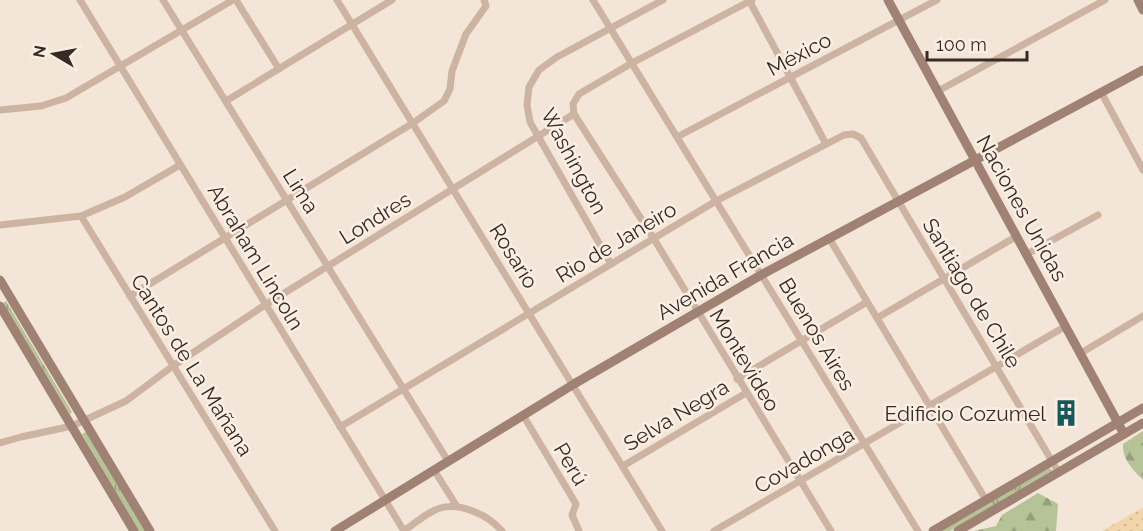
<svg xmlns="http://www.w3.org/2000/svg" width="1143" height="531" viewBox="0 0 1143 531" font-family="Raleway,sans-serif">
  <style>
    .grass { fill: url(#grass-tufts) }
    .forest { fill: url(#forest-firs) }
    .sand { fill: url(#sand-dots) }
    .lines { fill: none; stroke-linecap: round; stroke-linejoin: round }
    .street { stroke: #ccb3a2; stroke-width: 7 }
    .secondary { stroke: #a08274; stroke-width: 9 }
    .labels { text-anchor: middle; dominant-baseline: central; stroke-width: 5; stroke-linejoin: round; paint-order: stroke }
    .street-label { font-size: 21px; fill: #362a25; stroke: #fbefe4 }
    .poi-label { font-size: 21px; fill: #362a25; stroke: #fbefe4; text-anchor: end }
  </style>
  <defs>
    <pattern id="grass-tufts" width="24" height="20" patternUnits="userSpaceOnUse" patternTransform="scale(1.5)"><rect width="24" height="20" fill="#b6c396"/><path d="M3 7l-1-3M5 7V3M7 7l1-3M15 17l-1-3M17 17v-4M19 17l1-3" fill="none" stroke="#959f7a"/></pattern>
    <pattern id="forest-firs" width="22" height="20" patternUnits="userSpaceOnUse" patternTransform="scale(1.5)"><rect width="22" height="20" fill="#b6c396"/><path d="M5 1l3.5 6h-7zM16 11l3.5 6h-7z" fill="#959f7a"/></pattern>
    <pattern id="sand-dots" width="8" height="8" patternUnits="userSpaceOnUse" patternTransform="scale(1.5)"><rect width="8" height="8" fill="#f2d6aa"/><path d="M2 2h.1M6 6h.1" fill="none" stroke="#d0b892" stroke-width="1.8" stroke-linecap="round"/></pattern>
  </defs>
  <rect width="100%" height="100%" fill="#f3e5d7"/>
  <g class="grass">
    <polygon points="6,301 72,412 70,414 3,303"/>
    <polygon points="86,432 146,531 138,531 82,434"/>
    <polygon points="1049,468 1052,470 1051,473 950,531 940,531"/>
  </g>
  <g class="forest">
    <path d="M1143,431v49c-10,-10 -21,-21 -20,-36z"/>
    <polygon points="1038,493 1058,504 1056,531 974,531 996,526 1002,515"/>
  </g>
  <polygon class="sand" points="1143,508 1143,531 1102,531 1140,509"/>
  <g class="lines">
    <g class="street">
      <polyline points="80,0 404,531"/>
      <polyline points="163,0 448,461"/>
      <polyline points="236,0 279,69"/>
      <polyline points="337,0 662,531"/>
      <polyline points="593,0 918,531"/>
      <polyline points="749,0 826,144"/>
      <polyline points="938,91 1105,0"/>
      <polyline points="1101,92 1143,170"/>
      <polyline points="226,101 392,0"/>
      <polyline points="0,110 41,106 66,98 233,0"/>
      <polyline points="574,114 654,239 831,531"/>
      <polyline points="677,137 937,0"/>
      <polyline points="81,216 275,531"/>
      <polyline points="0,225 81,216 125,197 180,165"/>
      <polyline points="829,238 986,500"/>
      <polyline points="1027,254 1098,215"/>
      <polyline points="611,264 530,122 527,105 529,87 539,70 557,57 663,0"/>
      <polyline points="130,296 413,123 444,101 450,89 452,71 466,34 486,6 484,0"/>
      <polyline points="877,318 1017,236"/>
      <polyline points="1081,353 1143,316"/>
      <polyline points="737,379 867,302"/>
      <polyline points="523,415 576,504 572,515 579,531"/>
      <polyline points="340,427 716,201 844,135 853,134 861,138 1059,473"/>
      <polyline points="0,443 21,437 72,426 126,401 173,366 265,305 574,114 573,104 579,94 632,63 752,0"/>
      <polyline points="623,466 746,393"/>
      <polyline points="434,470 456,505"/>
      <path d="M404,531c26,-19 39,-33 71,-19 10,4 20,11 27,19"/>
      <polyline points="714,531 1066,326"/>
    </g>
    <g class="secondary">
      <polyline points="888,0 1124,434"/>
      <polyline points="1138,0 1143,10"/>
      <polyline points="0,280 150,531"/>
      <polyline points="0,306 134,531"/>
      <polyline points="335,531 574,384 761,275 1143,70"/>
      <polyline points="933,531 1143,408"/>
      <polyline points="958,531 1143,423"/>
    </g>
  </g>
  <defs>
    <symbol id="building-bare" viewBox="-9 -9 18 18"><path d="M-4-6H4V6H1V3H-1V6H-4ZM-2.5-4.3h1.7v1.8h-1.7ZM.8-4.3h1.7v1.8H.8ZM-2.5-1h1.7V.8h-1.7ZM.8-1h1.7V.8H.8Z" fill="#17595b" stroke="#fbefe4" stroke-width="2.5" paint-order="stroke"/></symbol>
  </defs>
  <g fill-rule="evenodd">
    <use href="#building-bare" x="1047" y="394" width="38" height="38"/>
  </g>
  <g class="labels">
    <g class="street-label">
      <text transform="translate(799 54) rotate(-28)">México</text>
      <text transform="translate(574 161) rotate(62)">Washington</text>
      <text transform="translate(301 191) rotate(58)">Lima</text>
      <text transform="translate(1022 208) rotate(61)">Naciones Unidas</text>
      <text transform="translate(375 218) rotate(-32)">Londres</text>
      <text transform="translate(616 242) rotate(-31)">Rio de Janeiro</text>
      <text transform="translate(514 256) rotate(58)">Rosario</text>
      <text transform="translate(256 257) rotate(59)">Abraham Lincoln</text>
      <text transform="translate(725 276) rotate(-30)">Avenida Francia</text>
      <text transform="translate(972 293) rotate(59)">Santiago de Chile</text>
      <text transform="translate(817 334) rotate(59)">Buenos Aires</text>
      <text transform="translate(745 360) rotate(59)">Montevideo</text>
      <text transform="translate(192 365) rotate(58)">Cantos de La Mañana</text>
      <text transform="translate(676 415) rotate(-31)">Selva Negra</text>
      <text transform="translate(804 460) rotate(-30)">Covadonga</text>
      <text transform="translate(571 464) rotate(59)">Perú</text>
    </g>
    <g class="poi-label">
      <text x="1046" y="413">Edificio Cozumel</text>
    </g>
  </g>
  <g transform="translate(54 54) rotate(280)" stroke="#fbefe4" stroke-width="4.5" paint-order="stroke">
  <path d="M0-4.5L10 22L0 15L-10 22Z" fill="#362a25"/>
  <text y="-9" font-size="16" font-weight="bold" text-anchor="middle" fill="#362a25">N</text>
  </g>
  <path d="M927 51v9h100v-9" fill="none" stroke="#362a25" stroke-width="3"/>
  <text x="936" y="51" font-size="18" fill="#362a25" stroke="#fbefe4" stroke-width="4.5" paint-order="stroke">100 m</text>
</svg>
